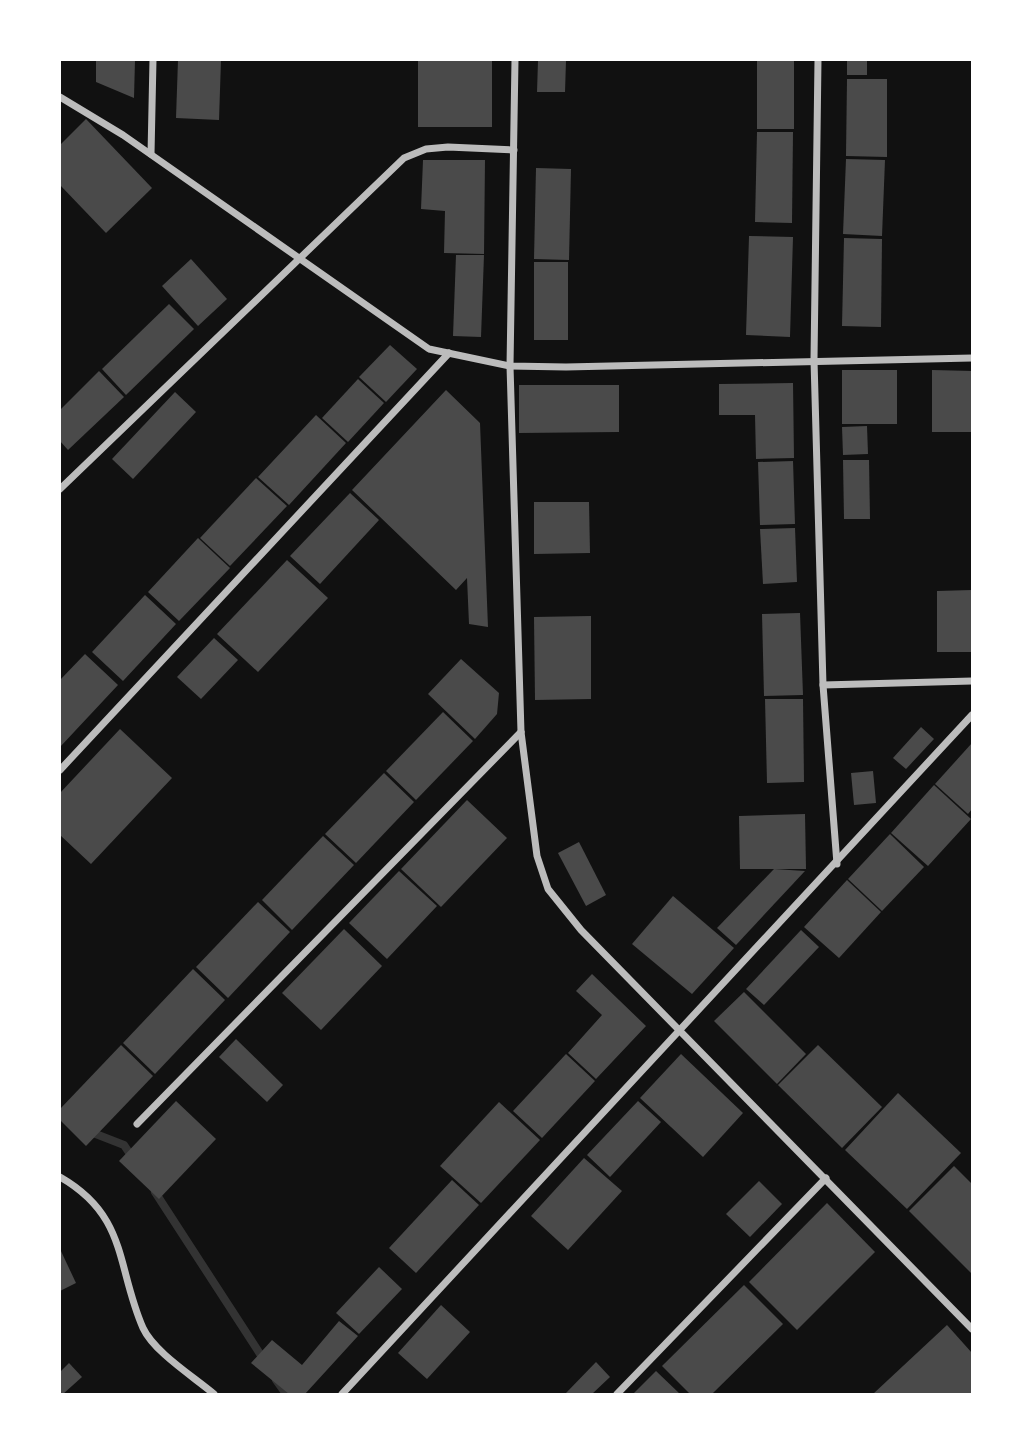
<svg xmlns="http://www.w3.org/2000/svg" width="1032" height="1454" viewBox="0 0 1032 1454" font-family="'Public Sans',sans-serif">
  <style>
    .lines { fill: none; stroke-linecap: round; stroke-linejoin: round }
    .stream { stroke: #333; stroke-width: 8 }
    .building { fill: #4a4a4a }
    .minor { stroke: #bcbcbc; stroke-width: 7 }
  </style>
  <rect width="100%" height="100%" fill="#111"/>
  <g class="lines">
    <g class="stream">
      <polyline points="88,1131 124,1145 134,1160"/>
      <polyline points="155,1192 264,1360"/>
      <polyline points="276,1380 286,1394"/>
    </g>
  </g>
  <g class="building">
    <polygon points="96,60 135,60 134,98 96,82"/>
    <polygon points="178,60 221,60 219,120 176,118"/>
    <rect x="418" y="60" width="74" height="67"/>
    <polygon points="538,60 566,60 565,92 537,92"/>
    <rect x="757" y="60" width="37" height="69"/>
    <rect x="847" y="60" width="20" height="15"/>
    <polygon points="847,79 887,79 887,157 846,156"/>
    <polygon points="86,119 152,188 106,233 60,185 60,145"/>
    <polygon points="757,132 793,132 792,223 755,222"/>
    <polygon points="846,159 885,160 882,236 843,234"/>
    <polygon points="423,160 485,160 484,254 444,253 445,211 421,209"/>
    <polygon points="536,168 571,169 569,260 534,259"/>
    <polygon points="749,236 793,237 790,337 746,335"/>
    <polygon points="844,238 882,239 881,327 842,326"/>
    <polygon points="456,255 484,255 481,337 453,336"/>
    <polygon points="191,259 227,299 198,326 162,286"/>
    <rect x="534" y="262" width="34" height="78"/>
    <polygon points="169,304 194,329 126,395 102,369"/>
    <polygon points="390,345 417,369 386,402 359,377"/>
    <rect x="842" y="370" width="55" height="54"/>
    <polygon points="932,370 972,371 972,432 932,432"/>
    <polygon points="99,371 124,397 68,450 60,441 60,410"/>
    <polygon points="358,379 384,403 348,442 322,418"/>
    <polygon points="793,383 794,458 756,459 755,415 719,415 719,384"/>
    <polygon points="519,385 619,385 619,432 519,433"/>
    <polygon points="446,390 480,423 488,627 469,624 467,578 456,590 352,490"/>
    <polygon points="175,392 196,412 133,479 112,459"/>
    <polygon points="316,415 346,443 289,505 258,477"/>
    <polygon points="867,426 868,454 843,455 842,427"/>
    <polygon points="843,460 869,460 870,519 844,519"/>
    <polygon points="793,461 795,524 760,525 758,462"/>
    <polygon points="256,478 287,506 230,566 200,538"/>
    <polygon points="350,493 379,520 320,584 290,556"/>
    <polygon points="534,502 589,502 590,553 534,554"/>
    <polygon points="795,528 797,582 763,584 760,529"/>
    <polygon points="198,538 230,568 179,621 148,592"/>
    <polygon points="287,560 328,598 258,672 217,634"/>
    <polygon points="972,590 972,652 937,652 937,591"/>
    <polygon points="145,595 176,624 123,681 92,652"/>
    <polygon points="800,613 803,695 764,696 762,614"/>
    <polygon points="591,616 591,699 535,700 534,617"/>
    <polygon points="214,638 238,660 201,699 177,677"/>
    <polygon points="85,654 118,685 60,747 60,680"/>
    <polygon points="461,659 499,693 497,714 475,739 428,694"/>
    <polygon points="765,699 803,699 804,782 767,783"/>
    <polygon points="443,712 473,741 416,800 386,771"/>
    <polygon points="921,727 934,739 906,769 893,758"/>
    <polygon points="120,729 172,778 91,864 60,835 60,793"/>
    <polygon points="972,743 972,809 968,814 935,784"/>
    <polygon points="873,771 876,803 854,805 851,773"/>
    <polygon points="384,773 414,802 356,863 325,834"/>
    <polygon points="934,785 971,819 928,866 891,833"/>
    <polygon points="467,800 507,838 441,907 401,869"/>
    <polygon points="805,814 806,869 740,869 739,816"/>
    <polygon points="890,834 924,867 882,911 848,879"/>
    <polygon points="323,836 354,865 292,930 262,900"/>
    <polygon points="579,842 606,895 586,906 558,853"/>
    <polygon points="774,869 805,871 736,945 717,928"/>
    <polygon points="399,871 437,906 387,959 349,923"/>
    <polygon points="847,880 881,912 839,958 804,927"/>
    <polygon points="673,896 734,948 692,994 632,944"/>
    <polygon points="258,902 290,932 228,998 196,967"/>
    <polygon points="344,929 382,966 321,1030 282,993"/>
    <polygon points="801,930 819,947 764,1005 746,989"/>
    <polygon points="193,969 225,1000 155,1074 123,1043"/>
    <polygon points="592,974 646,1026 596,1079 568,1053 602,1015 576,991"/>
    <polygon points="744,992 806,1054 777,1084 714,1021"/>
    <polygon points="236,1039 283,1085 267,1102 219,1057"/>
    <polygon points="121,1045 153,1076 86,1146 60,1120 60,1109"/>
    <polygon points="818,1045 882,1107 842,1148 778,1085"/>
    <polygon points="566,1054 595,1081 542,1138 513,1111"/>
    <polygon points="681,1054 743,1113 703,1157 640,1098"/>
    <polygon points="898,1093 961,1153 907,1209 845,1150"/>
    <polygon points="176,1101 216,1139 159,1199 119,1161"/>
    <polygon points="638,1101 661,1122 610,1177 587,1155"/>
    <polygon points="499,1102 540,1140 481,1203 440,1166"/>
    <polygon points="584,1158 622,1191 568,1250 531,1216"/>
    <polygon points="954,1166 972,1184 972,1274 909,1211"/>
    <polygon points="452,1180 479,1205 416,1273 389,1248"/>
    <polygon points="759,1181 782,1204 750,1237 726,1214"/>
    <polygon points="827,1203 875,1252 797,1330 749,1282"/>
    <polygon points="60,1249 76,1283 60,1291"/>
    <polygon points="379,1267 402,1289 359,1334 336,1313"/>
    <polygon points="744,1285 783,1324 712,1394 690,1394 662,1366"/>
    <polygon points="441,1305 470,1332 427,1379 398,1353"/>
    <polygon points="339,1321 358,1336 305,1394 289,1394 251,1363 272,1340 302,1365"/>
    <polygon points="947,1325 972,1353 972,1394 873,1394"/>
    <polygon points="596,1362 610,1377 592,1394 565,1394"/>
    <polygon points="69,1363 82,1377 63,1394 60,1394 60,1372"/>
    <polygon points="656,1371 680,1394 633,1394"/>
  </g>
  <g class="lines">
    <g class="minor">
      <polyline points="515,60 510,366 521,732 537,856 548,889 581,930 972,1329"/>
      <polyline points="818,60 814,360 823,685 837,864"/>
      <polyline points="60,97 123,135 429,349 510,366 566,367 972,358"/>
      <polyline points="151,154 153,60"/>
      <polyline points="60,489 404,158 426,149 448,147 514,150"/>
      <polyline points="823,685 972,681"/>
      <polyline points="60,770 449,353"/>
      <polyline points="137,1124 521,732"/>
      <path d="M60,1177c68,39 56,89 83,151 11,24 51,49 71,66"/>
      <polyline points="342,1394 972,715"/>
      <polyline points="617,1394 826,1178"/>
    </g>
  </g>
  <rect width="1032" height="1454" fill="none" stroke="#ffffff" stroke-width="122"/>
</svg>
